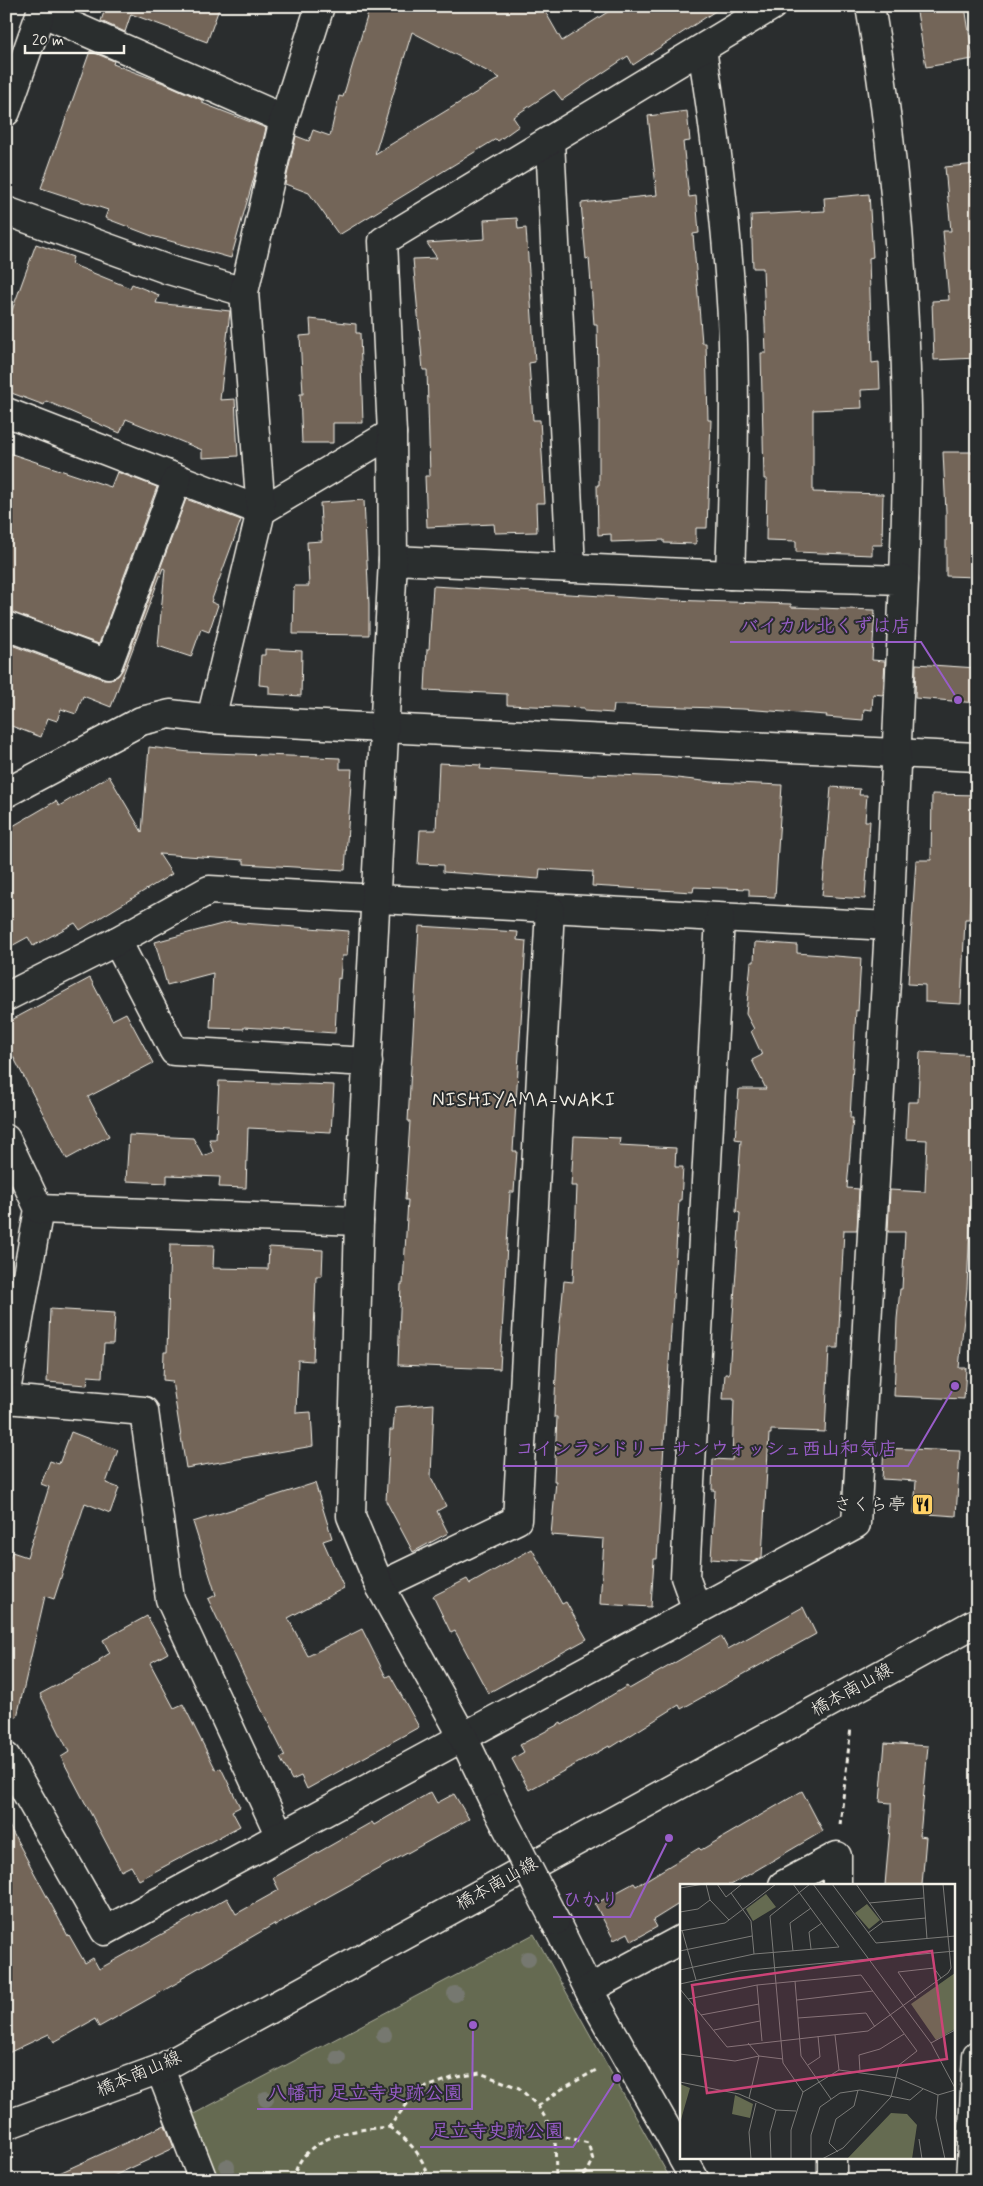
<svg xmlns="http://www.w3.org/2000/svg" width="983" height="2186" viewBox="0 0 983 2186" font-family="Mynerve,'Klee One',sans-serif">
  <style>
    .green { fill: #656b51; stroke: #acae9c }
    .building { fill: #736559; stroke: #f4f1e8; fill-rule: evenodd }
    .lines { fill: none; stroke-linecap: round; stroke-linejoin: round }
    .minor-casing { stroke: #f4f1e8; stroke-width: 31 }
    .path { stroke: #f4f1e8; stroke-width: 3; stroke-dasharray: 5 4; stroke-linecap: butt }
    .minor { stroke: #2a2d2e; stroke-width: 28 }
    .minor-bridge-casing { stroke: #f4f1e8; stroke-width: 31; stroke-linecap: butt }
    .minor-bridge { stroke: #2a2d2e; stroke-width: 28 }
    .tree { fill: #76786f }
    .labels { text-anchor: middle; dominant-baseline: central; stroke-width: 4; stroke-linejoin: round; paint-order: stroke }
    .poi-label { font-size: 18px; fill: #f4f1e8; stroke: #2a2d2e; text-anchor: end }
    .street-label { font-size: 18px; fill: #f4f1e8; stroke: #2a2d2e }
    .neighbourhood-label { font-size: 19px; letter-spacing: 1px; fill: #f4f1e8; stroke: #2a2d2e }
    .inset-road { fill: none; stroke: #7b7b78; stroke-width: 1 }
    .view { fill: #cc4377; fill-opacity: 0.15; stroke: #cc4377; stroke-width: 2.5 }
    .inset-edge { fill: none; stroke: #f4f1e8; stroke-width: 2.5 }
    .leader { fill: none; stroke: #995dc9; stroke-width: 2 }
    .callout-dot { fill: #995dc9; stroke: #2a2d2e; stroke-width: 2 }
    .callout-label { font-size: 19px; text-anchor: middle; font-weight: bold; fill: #995dc9; stroke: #2a2d2e; stroke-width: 4; stroke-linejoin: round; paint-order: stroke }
  </style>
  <rect width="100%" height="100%" fill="#2a2d2e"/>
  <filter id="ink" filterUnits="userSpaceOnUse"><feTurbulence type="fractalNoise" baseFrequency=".02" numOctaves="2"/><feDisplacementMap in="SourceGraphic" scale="10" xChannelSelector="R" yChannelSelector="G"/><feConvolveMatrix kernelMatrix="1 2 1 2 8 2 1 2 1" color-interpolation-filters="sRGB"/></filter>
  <g filter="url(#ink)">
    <polygon class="green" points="534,1934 671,2180 212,2180 188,2117"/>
    <g class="building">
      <polygon points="106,6 220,6 207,42 131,14 125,32 101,21"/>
      <path d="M362,6h180l20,35 55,-35h106l-90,59 -5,-9 -66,44 -8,-10 -41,27 6,9 -21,15 -2,-2 -157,96 -30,-42 -24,-9 11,-48 13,5 4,-11 17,6 9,-40 4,1 26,-87zM412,32l88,46 -125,76z"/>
      <polygon points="916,6 965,6 973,59 926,67"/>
      <polygon points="90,51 114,61 113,64 166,84 202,100 202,103 266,128 255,174 231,258 152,236 105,218 108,210 41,188"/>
      <polygon points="687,111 690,141 683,142 689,197 696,196 699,233 693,234 702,343 706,343 708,420 711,420 707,528 696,528 696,544 664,543 664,540 611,542 611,534 598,535 597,485 599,485 599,422 597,324 594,324 589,258 586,259 581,203 657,195 648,116"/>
      <polygon points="977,164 977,358 934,360 932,301 949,300 943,231 951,231 945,167"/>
      <polygon points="869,194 873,257 869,258 872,363 879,362 880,389 861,390 862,408 813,410 813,492 883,494 882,545 872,545 872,555 796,552 796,541 766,540 767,479 764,479 761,353 766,353 763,268 753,268 751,215 825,211 824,198"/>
      <polygon points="517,218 518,229 526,228 535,362 529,363 533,420 540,420 545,503 536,503 537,532 495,533 494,524 427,527 425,476 430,476 427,370 423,370 413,259 437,258 427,243 485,239 484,220"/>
      <polygon points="36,244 73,257 71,264 130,288 132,284 159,295 156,303 230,311 220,400 235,399 238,456 202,458 202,450 126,419 120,433 46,401 44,405 6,391 6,327"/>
      <polygon points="310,319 356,324 356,333 360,333 363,423 333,423 333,443 302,443 300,394 303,394 300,336 311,335"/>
      <polygon points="6,452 111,487 117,472 157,487 99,644 6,611"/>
      <polygon points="943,452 977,452 977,577 946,576 946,512"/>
      <polygon points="186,499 241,520 211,602 218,605 209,632 201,629 191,657 158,646 165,569 163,568 111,707 83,696 76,714 61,709 57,721 48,718 41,737 6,724 6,643 103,679 111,679 118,676 123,669"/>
      <polygon points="364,500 369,604 369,635 293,634 294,586 309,586 307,542 322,541 320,503"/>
      <polygon points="433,586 670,600 791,604 791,607 875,610 872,660 885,661 883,695 873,694 872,710 864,709 863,720 826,717 827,715 743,709 628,705 614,705 613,713 584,711 584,708 507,705 507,694 425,690 427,649 429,649"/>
      <polygon points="265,649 302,651 301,696 269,694 269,686 259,685 261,655 265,655"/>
      <polygon points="916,664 977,668 977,703 915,698"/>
      <polygon points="149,747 189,752 340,758 340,769 352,769 345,870 244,864 244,860 159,854 172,874 80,930 75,923 33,946 28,937 6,949 6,830 56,801 59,806 109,776 142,832"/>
      <polygon points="439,763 481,765 480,769 593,776 593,774 668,777 712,782 782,785 775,897 749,896 749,889 694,887 693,892 592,886 593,872 540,869 539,879 443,872 443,865 418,864 420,830 436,830"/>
      <polygon points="831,787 860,789 859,795 867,795 865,821 870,821 865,899 822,896"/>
      <polygon points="932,794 977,795 977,851 973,851 969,919 965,919 961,1004 925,1002 925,985 908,984 916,860 931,860"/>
      <polygon points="229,922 349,931 347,956 342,956 340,979 338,978 335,1033 244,1027 244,1029 210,1028 213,973 167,985 155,942"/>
      <polygon points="419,926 518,932 517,940 526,941 513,1151 517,1151 514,1192 510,1192 500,1369 398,1365 401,1284 403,1284 408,1200 405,1200 410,1121 408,1121"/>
      <polygon points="755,942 797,945 797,953 861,958 858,1011 856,1010 850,1118 853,1118 847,1188 859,1189 857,1230 844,1230 838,1348 829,1348 825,1432 771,1430 771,1434 769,1434 762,1557 753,1562 711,1559 715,1490 712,1490 713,1459 732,1460 734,1399 723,1399 725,1374 729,1374 740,1213 736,1212 741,1140 735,1139 739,1089 766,1089 752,1060 762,1055 751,1031 754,1029 746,1014 751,962 754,962"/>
      <polygon points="90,978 112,1020 126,1013 153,1063 88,1097 109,1136 67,1159 6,1043 6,1023"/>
      <polygon points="920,1052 977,1055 977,1142 974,1142 967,1288 959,1368 966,1368 964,1399 894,1396 897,1319 900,1289 902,1289 905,1232 888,1232 890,1190 925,1192 927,1140 906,1139 908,1102 918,1102"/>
      <polygon points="219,1081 334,1085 331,1132 248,1128 246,1188 219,1187 220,1177 167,1175 167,1183 126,1181 129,1135 193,1138 203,1156 213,1152 209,1139 216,1139"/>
      <polygon points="574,1136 620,1138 619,1145 676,1148 675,1167 683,1167 681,1200 679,1200 657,1559 654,1559 651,1607 600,1604 604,1539 551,1535 556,1481 554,1481 557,1417 554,1417 557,1354 564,1281 573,1282 577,1186 571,1186"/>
      <polygon points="170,1244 214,1245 213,1268 268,1269 269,1247 323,1250 322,1276 316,1276 313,1361 298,1360 296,1413 311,1412 313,1446 186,1468 172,1381 163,1380 164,1352 167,1352"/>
      <polygon points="50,1309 115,1313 113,1344 104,1344 102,1377 88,1376 87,1385 47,1382"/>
      <polygon points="434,1404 431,1477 446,1506 437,1511 448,1533 413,1552 386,1501 390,1430 393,1430 395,1407"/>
      <polygon points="71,1432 118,1450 106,1483 119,1488 110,1513 85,1503 54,1599 45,1596 17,1717 6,1716 6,1569 12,1552 27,1557 49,1487 41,1484 50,1461 59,1464"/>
      <polygon points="884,1448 960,1451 956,1516 914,1513 916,1481 882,1479"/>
      <polygon points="315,1483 332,1538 323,1541 344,1588 288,1618 308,1656 362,1629 386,1677 390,1675 419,1727 307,1789 301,1776 292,1780 280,1758 285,1756 244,1675 208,1599 216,1595 193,1522"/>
      <polygon points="532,1549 562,1604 566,1602 587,1639 488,1693 455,1631 451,1633 433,1596 467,1579 470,1584"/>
      <polygon points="803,1607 816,1634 681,1709 679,1705 610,1748 609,1746 529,1790 512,1759 524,1752 520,1745 561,1723 562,1725 627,1686 629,1689 721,1636 728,1649"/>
      <polygon points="147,1616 168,1653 150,1663 174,1708 183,1704 216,1770 221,1768 240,1807 232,1811 240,1826 139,1880 131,1866 121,1871 61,1757 69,1752 40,1694 100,1662 99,1660 110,1653 103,1640"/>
      <polygon points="885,1743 928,1746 920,1836 926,1837 922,1885 885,1885 891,1816 891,1803 880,1802"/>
      <polygon points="802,1791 823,1831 731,1885 682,1885 682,1902 653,1920 657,1927 632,1941 628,1933 614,1940 595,1904 634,1883 636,1886 699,1848 701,1850"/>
      <polygon points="431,1792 437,1803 454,1794 469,1819 275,1926 274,1924 181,1978 182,1980 99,2027 95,2019 54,2042 49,2034 6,2054 6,1820 68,1936 69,1935 85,1963 93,1958 99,1969 227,1898 236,1914 279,1890 273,1878 372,1822 374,1825"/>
      <polygon points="165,2125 174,2148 105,2180 44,2180"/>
    </g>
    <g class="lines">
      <defs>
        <g id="minor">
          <path d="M870,6c23,132 34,266 37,400 1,58 -1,116 -3,174"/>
          <polyline points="41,12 284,119"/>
          <path d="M702,49c14,89 25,178 30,268 4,86 1,172 -2,258"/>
          <polyline points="6,112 43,6"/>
          <polyline points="550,141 571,568"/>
          <polyline points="6,211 169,270 244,292"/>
          <polyline points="6,412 261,511 392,433"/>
          <polyline points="6,626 108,664 177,479"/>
          <polyline points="211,719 261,511 244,292 284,119 320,6"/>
          <polyline points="6,793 141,721 170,714 211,719 383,728 977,757"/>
          <polyline points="117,941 174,1051 368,1062"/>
          <polyline points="6,997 117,941 209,890 889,926"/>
          <polyline points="6,1139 39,1209 6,1391"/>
          <polyline points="39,1209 359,1221"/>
          <polyline points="6,1399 144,1411 170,1599 280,1836"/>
          <polyline points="380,1586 517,1520 550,909"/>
          <polyline points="697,1610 685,1577 720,918"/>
          <polyline points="6,1757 105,1931 856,1524 889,926 904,580 730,575 393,560"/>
          <polyline points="497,1808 463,1737 380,1586 351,1516 359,1221 393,560 392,433 383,241 772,6"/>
          <polyline points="783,1885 837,1856 837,1885"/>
          <polyline points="555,1921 593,1998 682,2156"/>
          <polyline points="589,1989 682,1939"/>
          <polyline points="160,2069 203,2180"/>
          <polyline points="6,2125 160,2069 977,1622"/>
          <polyline points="682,2157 695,2180"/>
          <polyline points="832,2180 832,2157"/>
          <polyline points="970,2180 977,2055"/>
        </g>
      </defs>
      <use href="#minor" class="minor-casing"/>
      <g class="path">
        <polyline points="840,1825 851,1727"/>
        <polyline points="538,2106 562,2089 598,2069"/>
        <path d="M389,2127c21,14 33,28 41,53"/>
        <polyline points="555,2134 556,2180"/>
        <path d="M293,2180c9,-45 58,-50 96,-53l29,-37 34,-12 28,-5 39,15 19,18 17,28 33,9 5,17 -5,11 -11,9"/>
      </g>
      <use href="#minor" class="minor"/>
      <defs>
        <polyline id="minor-bridge" points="497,1808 555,1921"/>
      </defs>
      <use href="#minor-bridge" class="minor-bridge-casing"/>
      <use href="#minor-bridge" class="minor-bridge"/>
    </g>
    <g class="tree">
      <circle cx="528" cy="1959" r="8"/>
      <circle cx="455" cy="1994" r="8"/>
      <circle cx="384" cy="2035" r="8"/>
      <circle cx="338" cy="2058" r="8"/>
      <circle cx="266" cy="2099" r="8"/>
      <circle cx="227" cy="2167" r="8"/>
    </g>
  </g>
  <defs>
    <symbol id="restaurant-square" viewBox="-11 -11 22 22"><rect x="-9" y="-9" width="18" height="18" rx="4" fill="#ffd166" stroke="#2a2d2e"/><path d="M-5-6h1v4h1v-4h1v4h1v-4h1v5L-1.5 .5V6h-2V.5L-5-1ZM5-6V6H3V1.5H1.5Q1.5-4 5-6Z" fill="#111"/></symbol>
  </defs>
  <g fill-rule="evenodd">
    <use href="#restaurant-square" x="910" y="1492" width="25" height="25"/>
  </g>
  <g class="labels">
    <g class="poi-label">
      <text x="906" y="1505">さくら亭</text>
    </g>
    <g class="street-label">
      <text transform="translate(852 1690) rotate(-29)">橋本南山線</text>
      <text transform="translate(497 1884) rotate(-29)">橋本南山線</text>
      <text transform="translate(139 2074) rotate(-23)">橋本南山線</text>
    </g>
    <g class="neighbourhood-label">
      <text x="524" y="1100">NISHIYAMA-WAKI</text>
    </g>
  </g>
  <g transform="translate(680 1884)">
    <rect width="275" height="275" fill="#2a2d2e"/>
    <path d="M86,10l10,13 -23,14 -7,-12zM187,20l13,16 -11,9 -14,-16zM275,89v56l-19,11 -25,-36zM0,200l10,4 -10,35zM55,211l18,9 -3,14 -18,-4zM211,229l16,1 10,11 -5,34h-65z" fill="#656b51"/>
    <path class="inset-road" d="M26,0l4,16 19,20M37,0l9,13 16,-13M113,0l46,63M133,0l118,159 24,45M152,0l44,59 79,-7M176,0l27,38 43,-4M243,0l4,55M0,4l24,-4M51,9l20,28 3,33M189,19l55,-5M0,28l18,-3 12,-9M2,46l14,50M0,47l45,-8 51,-39M188,49l15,-11M131,65l-2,-17 13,-9M0,67l72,-15M113,67l-3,-28 21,-15M0,86l74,-16 85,-7M115,97l6,75 30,43M0,100l59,-13 216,-20M0,105l47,58 141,-16 80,-58 3,-5 -8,-84M236,114l-18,-26 36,-4 7,10M8,115l69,-14M117,116l76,-9M21,131l58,-11M118,134l68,-5 9,14M34,146l46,-9M155,151l4,35M82,157l-5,-56 104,-10 56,76 -18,14 -8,32 -48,51 -21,11M68,159l11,13 -10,42M251,159l24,-13M0,170l55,7 24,-5 24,3M128,181l12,-8 -2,-21M180,187l-1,-16 21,-6 24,-15M0,198l59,12 37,16 20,1M123,208l-20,-29 -13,-147 40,-32M123,208l36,-22 59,8 40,17 17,-5M258,211l-2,23 9,41M239,255l3,20M158,268l-9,-9 7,-24 18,-13 4,-16M71,275l-2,-27 7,-29M91,275l-1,-27 6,-22M111,275v-29l12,-38M131,275v-24l9,-28 20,-14 20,-3 50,10 13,-11"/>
    <path class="view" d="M252,67l15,108 -240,34 -15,-108z"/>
    <rect width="275" height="275" class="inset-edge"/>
  </g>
  <path class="leader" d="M958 700L921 642H730M955 1386L908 1466H503M669 1838L630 1917H553M473 2025L472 2109H257M617 2078L573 2147H420"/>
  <g class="callout-dot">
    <circle cx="958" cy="700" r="5"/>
    <circle cx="955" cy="1386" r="5"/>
    <circle cx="669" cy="1838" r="5"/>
    <circle cx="473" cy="2025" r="5"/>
    <circle cx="617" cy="2078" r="5"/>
  </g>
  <g class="callout-label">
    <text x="825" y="632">バイカル北くずは店</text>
    <text x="706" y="1455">コインランドリー サンウォッシュ西山和気店</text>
    <text x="591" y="1906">ひかり</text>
    <text x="365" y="2099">八幡市 足立寺史跡公園</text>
    <text x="497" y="2137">足立寺史跡公園</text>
  </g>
  <rect width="983" height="2186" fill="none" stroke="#2a2d2e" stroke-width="25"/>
  <rect x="12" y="12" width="958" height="2161" fill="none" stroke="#f4f1e8" stroke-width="2" filter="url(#ink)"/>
  <path d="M25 45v8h99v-8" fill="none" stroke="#f4f1e8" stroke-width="2.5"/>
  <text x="32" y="45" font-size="15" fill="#f4f1e8" stroke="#2a2d2e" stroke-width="4" paint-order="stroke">20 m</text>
</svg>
